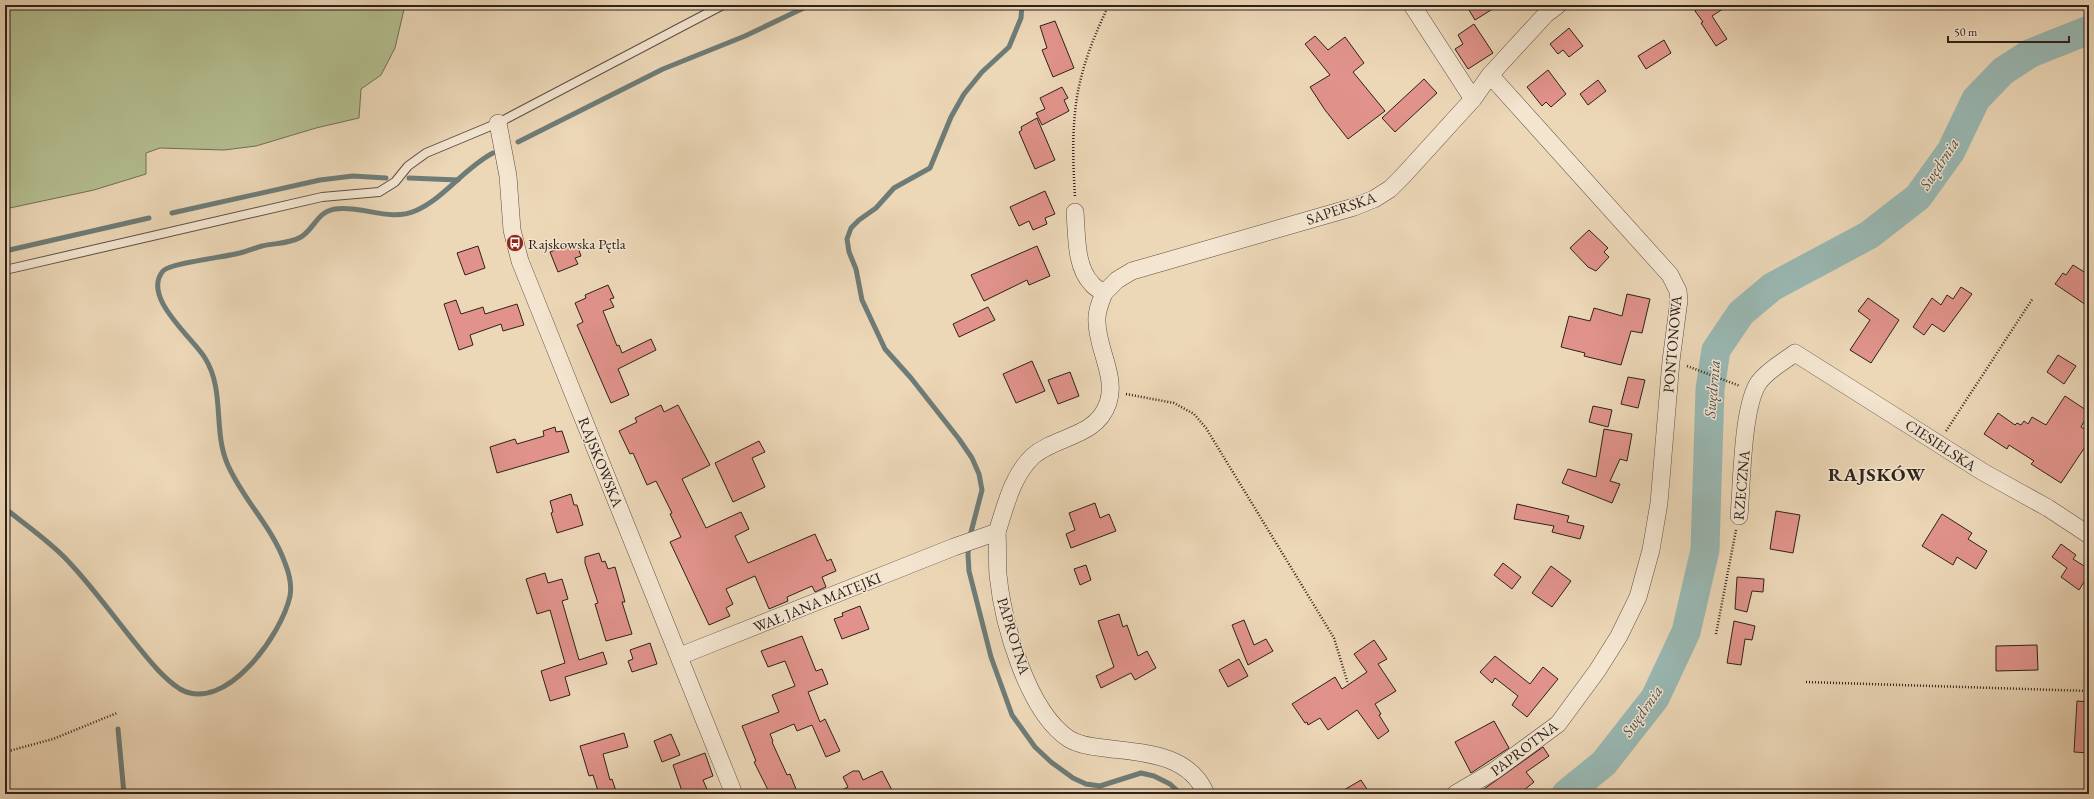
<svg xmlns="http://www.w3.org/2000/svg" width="2094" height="799" viewBox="0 0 2094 799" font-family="'EB Garamond',serif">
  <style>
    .green { fill: #b4bf91; stroke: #707056 }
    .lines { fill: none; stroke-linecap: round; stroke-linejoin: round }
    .stream { stroke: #6e7c77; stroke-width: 5 }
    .river { stroke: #99b8b3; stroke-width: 29 }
    .building { fill: #e1938b; stroke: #2d211c }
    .lane-casing { stroke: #5d4e43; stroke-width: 10 }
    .street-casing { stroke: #5d4e43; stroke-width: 18 }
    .path { stroke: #2d211c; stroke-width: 2.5; stroke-dasharray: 1 2; stroke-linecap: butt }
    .lane { stroke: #f3e5d0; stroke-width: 8 }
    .street { stroke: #f3e5d0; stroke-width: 17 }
    .labels { text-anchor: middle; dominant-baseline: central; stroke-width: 3; stroke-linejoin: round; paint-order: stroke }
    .street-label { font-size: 15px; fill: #2d211c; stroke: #f3e5d0 }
    .poi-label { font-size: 15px; fill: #2d211c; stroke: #f3e5d0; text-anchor: start }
    .water-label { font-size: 16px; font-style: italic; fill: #4d4e49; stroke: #f3e5d0 }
    .district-label { font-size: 19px; font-weight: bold; letter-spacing: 1px; fill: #2d211c; stroke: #f3e5d0 }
  </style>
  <rect width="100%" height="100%" fill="#ecd7b7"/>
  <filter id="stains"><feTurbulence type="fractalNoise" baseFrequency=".005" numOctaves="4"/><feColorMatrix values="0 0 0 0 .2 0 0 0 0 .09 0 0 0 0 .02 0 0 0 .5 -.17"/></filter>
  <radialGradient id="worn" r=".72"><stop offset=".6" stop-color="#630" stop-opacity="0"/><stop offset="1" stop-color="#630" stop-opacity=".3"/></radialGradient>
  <polygon class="green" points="5,5 405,5 395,48 381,75 361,89 359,118 316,128 256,146 224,150 160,148 146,153 146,174 94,190 5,209"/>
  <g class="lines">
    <g class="stream">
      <polyline points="1022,5 1021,18 1009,47 982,72 964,94 951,117 930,168 894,188 876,208 859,220 851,228 847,239 849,252 856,269 862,300 885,349 911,378 959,439 972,458 979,474 982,490 970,536 968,554 969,571 991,657 1012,715 1035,747 1051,762 1073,778 1086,784 1100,786 1141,773 1154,776 1170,784 1181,794"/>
      <polyline points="518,142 663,69 745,36 810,5"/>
      <polyline points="409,178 458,180"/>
      <polyline points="172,213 320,180 353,176 386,178"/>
      <polyline points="5,251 149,218"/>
      <path d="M5,508c20,17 43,32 62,52 25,26 46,56 69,84 13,16 27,34 44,45 45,26 102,-55 110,-93 2,-11 -1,-23 -5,-33 -13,-37 -43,-64 -58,-100 -14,-34 -2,-73 -22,-105 -12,-20 -64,-61 -42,-87 6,-8 63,-14 77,-18 8,-2 15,-5 22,-7 13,-3 27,-2 39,-9 14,-9 16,-25 34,-28 27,-4 54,13 80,2 30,-13 49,-43 78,-58"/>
      <polyline points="118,729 124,794"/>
    </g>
    <polyline class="river" points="1566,794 1604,763 1655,698 1686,632 1705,550 1710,389 1716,350 1741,313 1772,287 1869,235 1918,197 1951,151 1976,99 2003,71 2031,53 2089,30"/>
  </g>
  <g class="building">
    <polygon points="1466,5 1499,5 1475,20"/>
    <polygon points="1704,5 1729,5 1712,16 1727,39 1716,46 1701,23 1703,22 1695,11"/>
    <polygon points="1055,21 1074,68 1053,77 1042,50 1047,48 1040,26"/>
    <polygon points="1474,24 1493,53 1468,69 1455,49 1463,44 1458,35"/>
    <polygon points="1569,28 1583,46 1569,57 1563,50 1558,54 1550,44"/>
    <polygon points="1315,36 1328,50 1345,37 1364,63 1353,72 1385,111 1348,139 1325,110 1310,87 1330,75 1305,44"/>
    <polygon points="1664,40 1671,53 1646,69 1638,56"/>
    <polygon points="1548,70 1566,94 1551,107 1546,102 1542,106 1527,87"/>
    <polygon points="1424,79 1437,93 1395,132 1382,118"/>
    <polygon points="1598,80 1606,91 1588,105 1580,94"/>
    <polygon points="1062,87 1068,98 1064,100 1069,111 1042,125 1036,113 1045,109 1040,98"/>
    <polygon points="1037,118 1055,160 1035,169 1019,132 1022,130 1021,127"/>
    <polygon points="1045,191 1055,214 1045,218 1047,224 1033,230 1029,221 1019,226 1010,207"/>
    <polygon points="1589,230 1608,248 1604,252 1609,257 1596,271 1588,267 1570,248"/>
    <polygon points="576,242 581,256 575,258 578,264 558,272 550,252"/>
    <polygon points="478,246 485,268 465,275 457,253"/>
    <polygon points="1037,246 1050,276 1029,285 1027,280 984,301 971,275"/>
    <polygon points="2073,265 2089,275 2089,307 2055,284 2063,273 2066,275"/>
    <polygon points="608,285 614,298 610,299 614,307 603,311 617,346 619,345 622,353 651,339 656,350 618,369 629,395 611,403 577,325 583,322 575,303 586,298 585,295"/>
    <polygon points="1961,287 1972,294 1944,332 1932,324 1924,335 1913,327 1932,298 1941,305 1947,295 1953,299"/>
    <polygon points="1627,294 1650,299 1642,333 1631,331 1621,365 1584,356 1585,353 1561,347 1569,316 1590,321 1594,308 1622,316"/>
    <polygon points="1868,298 1899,320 1871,363 1850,350 1870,320 1858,311"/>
    <polygon points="456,300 461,314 483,307 485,314 517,304 524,325 503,331 501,324 470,335 473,345 459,350 444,304"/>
    <polygon points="988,307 995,320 959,337 953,324"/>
    <polygon points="2058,355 2076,366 2064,384 2047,372"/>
    <polygon points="1032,361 1045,391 1016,403 1003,374"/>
    <polygon points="1070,372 1079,396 1058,404 1048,380"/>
    <polygon points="1628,377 1645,380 1638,408 1621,404"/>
    <polygon points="2065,396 2089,412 2081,427 2088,431 2084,436 2089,441 2061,483 2031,464 2034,461 2009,445 2007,449 1984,434 1998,413 2015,425 2017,423 2021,425 2024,421 2028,424 2032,417 2046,425"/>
    <polygon points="661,405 664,412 678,405 710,465 682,479 706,528 741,512 749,529 735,536 748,563 815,534 827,561 831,559 836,571 822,577 826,587 815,592 812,586 787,597 788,601 769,609 755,576 726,589 733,604 726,608 730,616 709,625 670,542 681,537 670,514 672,513 656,481 647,485 633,453 630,454 619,431 637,422 635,418"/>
    <polygon points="1593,406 1612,410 1608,427 1589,422"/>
    <polygon points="555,427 556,432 562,431 569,452 497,473 490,447 515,439 517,444 544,436 543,431"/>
    <polygon points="1604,429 1632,434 1627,461 1620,459 1610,481 1620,484 1612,503 1562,483 1568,469 1596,477"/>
    <polygon points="759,441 765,452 752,458 765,487 733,502 715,463"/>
    <polygon points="571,494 574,505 577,505 583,525 557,533 551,513 553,512 550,501"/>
    <polygon points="1095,503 1100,518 1109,514 1116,531 1071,548 1066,534 1075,530 1069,513"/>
    <polygon points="1517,504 1569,516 1567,522 1584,526 1580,539 1552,532 1554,526 1514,519"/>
    <polygon points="1776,511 1800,515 1793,553 1770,549"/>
    <polygon points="1942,514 1972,533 1968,539 1987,551 1976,569 1957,557 1953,565 1922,546"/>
    <polygon points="2061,544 2076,555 2073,559 2089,569 2089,574 2079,590 2061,577 2067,568 2052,557"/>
    <polygon points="599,553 602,562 605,561 608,569 615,567 625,602 622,602 632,634 606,641 595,604 598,603 585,563 585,557"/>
    <polygon points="1503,563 1521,577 1512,589 1494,575"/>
    <polygon points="1086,565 1091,580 1080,585 1074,569"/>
    <polygon points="1551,566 1571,581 1552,607 1532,593"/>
    <polygon points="545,573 548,583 562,579 568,599 562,601 579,660 603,652 607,664 565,677 570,695 550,701 541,671 565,663 550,610 537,614 526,579"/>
    <polygon points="1737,577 1764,579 1763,592 1752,591 1747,612 1735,609"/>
    <polygon points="860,606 869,629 842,639 834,619 843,616 842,613"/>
    <polygon points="1119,614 1123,627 1127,625 1138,656 1147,651 1156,668 1135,680 1131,673 1101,688 1096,676 1114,667 1098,621"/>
    <polygon points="1244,620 1254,645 1266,639 1273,651 1248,665 1232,625"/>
    <polygon points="1734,621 1755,626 1752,640 1745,639 1741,665 1727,663"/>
    <polygon points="802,636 816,671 822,669 828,684 808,692 820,722 825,719 840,751 826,757 812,725 797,731 794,724 770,734 773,741 772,742 787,775 790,774 798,794 770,794 754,762 756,761 742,726 779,712 772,695 795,686 785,661 768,667 761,651"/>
    <polygon points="1374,640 1387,659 1378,664 1396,691 1375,704 1381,714 1379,715 1389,731 1378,739 1357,710 1328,730 1320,718 1308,725 1307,722 1305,723 1292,704 1335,677 1342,689 1367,672 1354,654"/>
    <polygon points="650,643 657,664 632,672 628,661 633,659 630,650"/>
    <polygon points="2037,645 2038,670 1996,671 1996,646"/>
    <polygon points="1495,656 1530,684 1543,667 1558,679 1527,717 1512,705 1518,696 1495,678 1492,683 1480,672"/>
    <polygon points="1239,659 1248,676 1228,687 1219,670"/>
    <polygon points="2077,701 2089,702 2089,753 2074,752"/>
    <polygon points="1494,721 1509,748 1471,773 1455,742"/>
    <polygon points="624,733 628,747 603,754 610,780 612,779 617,794 599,794 593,775 589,776 580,746"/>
    <polygon points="671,734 680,755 662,762 654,741"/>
    <polygon points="1543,747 1549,756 1526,772 1534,782 1519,794 1486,794 1484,789"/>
    <polygon points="705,753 713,776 703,780 709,794 683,794 673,765"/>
    <polygon points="853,771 859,771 863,780 882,771 894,794 834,794 848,787 843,777"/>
    <polygon points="1361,780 1370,794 1337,794"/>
  </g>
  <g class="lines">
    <defs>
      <polyline id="lane" points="5,270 322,197 379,192 395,182 408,166 426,153 498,123 723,5"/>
      <g id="street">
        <polyline points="1412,5 1473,99"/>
        <polyline points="498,123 508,176 512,230 520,261 734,794"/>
        <polyline points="1104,293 1117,280 1132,271 1354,207 1374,199 1390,189 1403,176 1473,99 1490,75 1546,14 1558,5"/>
        <path d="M1739,516c3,-32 3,-110 20,-134 9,-12 24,-20 36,-29l188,119 65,36 41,27"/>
        <path d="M997,532c1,14 0,29 1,43 5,48 29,136 71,164 10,6 24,8 35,9 38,5 85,5 102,46"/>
        <path d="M680,656l274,-109 43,-15c9,-27 15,-56 36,-76 24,-21 63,-18 75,-53 9,-26 -11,-55 -11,-81 -1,-10 3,-19 7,-29 -4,-3 -9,-5 -12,-9 -17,-17 -15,-49 -17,-72"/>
        <polyline points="1455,794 1494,771 1558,724 1597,671 1619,636 1638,597 1651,550 1659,503 1671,361 1679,300 1678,291 1670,275 1490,75"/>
      </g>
    </defs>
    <use href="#lane" class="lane-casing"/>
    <use href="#street" class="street-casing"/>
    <g class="path">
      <path d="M1075,196c-2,-31 -3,-62 1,-92 4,-33 18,-69 33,-99"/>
      <polyline points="1687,366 1740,386"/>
      <polyline points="1126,394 1174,403 1194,414 1206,428 1334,638 1348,684"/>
      <polyline points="1946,431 2033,298"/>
      <polyline points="1716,634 1736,530"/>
      <polyline points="1806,682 2089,691"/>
      <polyline points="5,752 53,739 117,713"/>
    </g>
    <use href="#lane" class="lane"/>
    <use href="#street" class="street"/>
  </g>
  <defs>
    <symbol id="bus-disc" viewBox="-11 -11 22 22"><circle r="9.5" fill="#8f2418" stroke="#f3e5d0"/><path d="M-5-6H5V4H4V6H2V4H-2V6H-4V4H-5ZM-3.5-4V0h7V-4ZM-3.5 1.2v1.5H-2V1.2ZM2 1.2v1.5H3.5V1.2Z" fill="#fff"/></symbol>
  </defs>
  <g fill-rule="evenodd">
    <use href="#bus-disc" x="505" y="233" width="20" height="20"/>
  </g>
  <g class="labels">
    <g class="street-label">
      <text transform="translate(1341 208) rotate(-19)">SAPERSKA</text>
      <text transform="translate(1672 344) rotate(-85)">PONTONOWA</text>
      <text transform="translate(1941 445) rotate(33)">CIESIELSKA</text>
      <text transform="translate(601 462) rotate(68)">RAJSKOWSKA</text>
      <text transform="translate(1741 485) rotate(-85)">RZECZNA</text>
      <text transform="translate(817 602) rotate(-22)">WAŁ JANA MATEJKI</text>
      <text transform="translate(1014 636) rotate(73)">PAPROTNA</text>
      <text transform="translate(1524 748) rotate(-37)">PAPROTNA</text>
    </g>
    <g class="poi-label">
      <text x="528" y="243">Rajskowska Pętla</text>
    </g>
    <g class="water-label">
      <text transform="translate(1939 164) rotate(-57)">Swędrnia</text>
      <text transform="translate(1712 389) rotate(-85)">Swędrnia</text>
      <text transform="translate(1642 711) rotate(-55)">Swędrnia</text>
    </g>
    <g class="district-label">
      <text x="1877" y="474">RAJSKÓW</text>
    </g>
  </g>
  <rect width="2094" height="799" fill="none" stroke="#ecd7b7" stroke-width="20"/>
  <rect x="6" y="6" width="2082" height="787" fill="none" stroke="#2d211c" stroke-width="2"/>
  <rect x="10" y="10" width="2074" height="779" fill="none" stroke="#2d211c"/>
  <path d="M1948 36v6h121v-6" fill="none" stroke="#2d211c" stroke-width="2"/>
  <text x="1954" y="36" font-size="12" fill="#2d211c" stroke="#f3e5d0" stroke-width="3" paint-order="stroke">50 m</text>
  <rect width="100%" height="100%" filter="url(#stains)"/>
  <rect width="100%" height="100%" fill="url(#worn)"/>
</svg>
